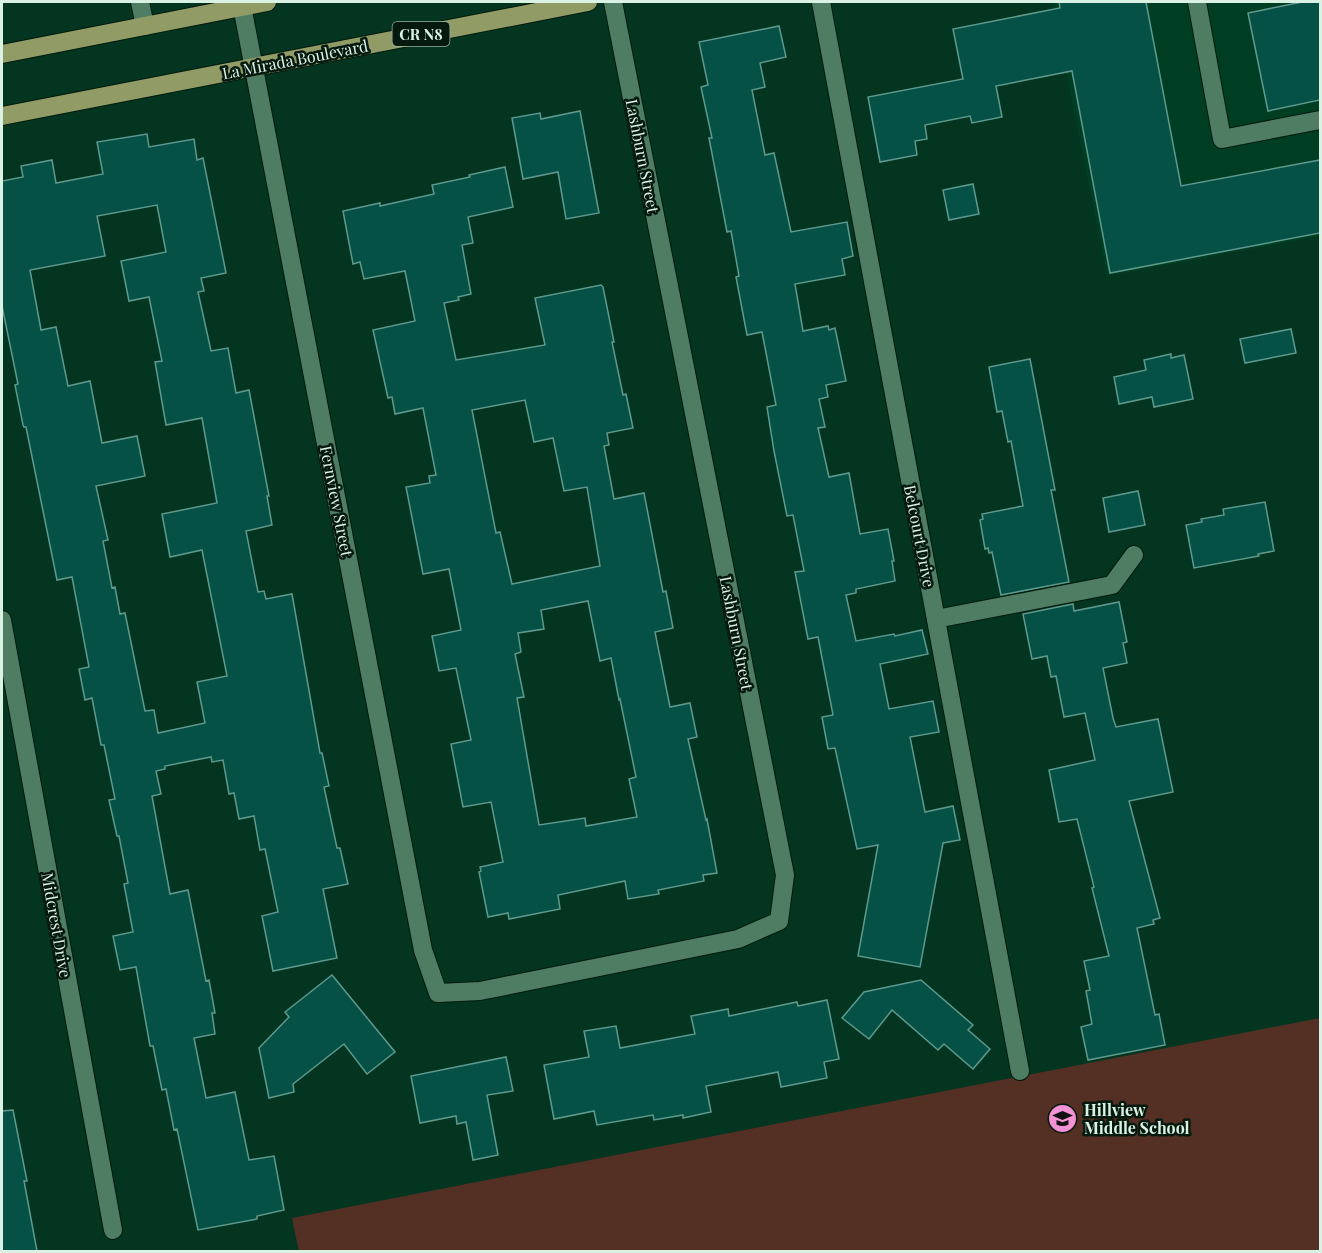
<svg xmlns="http://www.w3.org/2000/svg" width="1322" height="1253" viewBox="0 0 1322 1253" font-family="'Playfair Display',serif">
  <style>
    .built { fill: #003e24 }
    .green { fill: #543024 }
    .building { fill: #065146; stroke: #5f998d; stroke-width: 1.5; fill-rule: evenodd }
    .lines { fill: none; stroke-linecap: round; stroke-linejoin: round }
    .minor-casing { stroke: #031a0e; stroke-width: 20 }
    .major-casing { stroke: #031a0e; stroke-width: 20 }
    .minor { stroke: #4f7d63; stroke-width: 18 }
    .major { stroke: #909b65; stroke-width: 18 }
    .labels { text-anchor: middle; dominant-baseline: central; stroke-width: 5; stroke-linejoin: round; paint-order: stroke }
    .shield { fill: #06190f; stroke: #9ab1a3; stroke-width: 1.5 }
    .shield-label { font-size: 15px; font-weight: bold; fill: #daf2e3 }
    .street-label { font-size: 16px; fill: #daf2e3; stroke: #06190f }
    .poi-label { font-size: 16px; font-weight: bold; fill: #daf2e3; stroke: #06190f; text-anchor: start }
  </style>
  <rect width="100%" height="100%" fill="#033520"/>
  <polygon class="built" points="1052,2 1320,2 1320,236 1107,276"/>
  <polygon class="green" points="1320,1018 1320,1251 299,1252 292,1218"/>
  <g class="building">
    <polygon points="1059,2 1146,2 1181,186 1320,160 1320,233 1110,273 1072,71 996,86 1002,117 972,123 970,116 925,125 927,139 915,141 917,155 880,162 868,97 963,79 953,29 1060,8"/>
    <polygon points="1302,2 1320,2 1320,100 1268,111 1248,13"/>
    <polygon points="779,26 786,57 760,63 765,87 752,90 765,155 774,153 791,232 847,222 853,256 842,259 845,275 795,284 803,331 828,326 829,330 835,328 846,381 826,385 828,397 819,399 825,427 818,428 829,477 849,473 860,534 888,529 894,561 892,561 895,581 856,589 856,593 846,595 856,641 894,634 895,636 922,630 928,654 880,664 889,709 933,701 939,732 910,737 925,812 953,806 960,840 943,843 920,967 858,956 878,845 857,849 835,748 828,749 822,717 833,715 818,637 808,639 795,572 804,571 793,515 787,516 774,451 767,407 776,405 762,332 747,335 736,277 739,276 731,231 727,232 709,138 712,138 701,87 708,85 699,42"/>
    <polygon points="580,111 599,213 566,219 558,172 523,179 512,118 540,113 541,119"/>
    <path d="M147,134l2,13 45,-8 3,21 6,-2 23,115 -25,5 3,13 -6,1 13,59 17,-3 8,45 13,-3 20,106h-2l5,29 -26,6 12,61 6,-1 2,8 26,-5 28,159h2l7,33 -5,1 13,61h3l8,36 -25,5 14,69 -64,13 -11,-55 16,-4 -13,-63 -5,1 -6,-34 -15,3 -5,-26 -5,1 -6,-34 -11,2 -1,-5 -46,9v3l-9,2 5,23 -9,2 18,98 18,-4 18,91 3,-1 6,33h-3l3,21 -21,4 12,60 29,-6 14,68 25,-4 10,54 -27,6v3l-59,11 -21,-101 -3,1 -8,-41 -4,1 -9,-44h-3l-14,-79 -16,3 -7,-34 20,-4 -9,-48 4,-1 -9,-47h-2l-8,-36 6,-1 -11,-54h-3l-9,-47 -7,2 -6,-31 10,-2 -17,-90 -15,3 -31,-153h-2l-1,-2 -8,-40 3,-1 -16,-78v-125l21,-4 -2,-11 31,-6 4,23 47,-9 -6,-32zM157,205l9,47 -45,9 8,40 20,-4 13,64 -7,1 11,63 36,-7 15,85 -55,11 8,43 32,-7 25,126 -30,6 8,41 -47,10 -4,-23 -9,1 -20,-98 -5,1 -5,-27 -3,1 -9,-47 5,-1 -12,-54 49,-10 -8,-40 -35,7 -12,-62 -22,5 -12,-59 -15,3 -11,-60 75,-14 -8,-40z"/>
    <path d="M505,167l8,40 -45,10 5,26 -11,2 9,49 -13,3 1,3 -15,3 12,57 89,-15 -10,-47 66,-13 2,2 11,55h-2l11,53 3,-1 7,34 -26,5 2,12 -5,1 10,53 30,-6 19,99 3,-1 7,37 -18,4 15,75 20,-4 7,34 -9,2 18,81 1,-1 10,54 -14,2 1,6 -46,9 1,4 -31,5 -3,-18 -67,14 2,14 -51,10 -1,-6 -20,4 -9,-45 2,-1 -1,-4 23,-5 -12,-60 -28,5 -12,-63 20,-4 -15,-72 -17,3 -7,-35 29,-6 -12,-61 -26,5 -17,-87 24,-4 -1,-7 7,-1 -13,-67 -28,6 -3,-17 -4,1 -15,-68 42,-9 -10,-50 -41,8 -4,-17 -7,2 -10,-53 37,-8v3l54,-12 -2,-9 38,-8 -1,-2zM525,400l9,42 19,-4 11,53 23,-4 13,79 -88,18 -12,-52 -4,1 -24,-123zM588,601l12,60 11,-3 8,42 1,-1 16,78 -7,2 8,38 -51,9 -1,-8 -46,7 -22,-127 7,-1 -9,-43 6,-2 -3,-19 26,-4 -3,-19z"/>
    <polygon points="973,184 979,214 949,220 943,190"/>
    <polygon points="1291,329 1296,353 1245,363 1240,339"/>
    <polygon points="1171,354 1171,358 1184,355 1193,399 1154,407 1152,397 1119,404 1114,377 1146,370 1144,360"/>
    <polygon points="1030,359 1055,490 1051,490 1069,582 1001,595 992,552 989,553 988,548 985,549 980,520 983,519 982,514 1023,506 1011,441 1008,442 1002,411 997,412 989,367"/>
    <polygon points="1138,491 1145,525 1109,532 1103,498"/>
    <polygon points="1265,502 1274,551 1258,554 1259,556 1194,568 1186,525 1202,522 1201,519 1224,515 1223,509"/>
    <polygon points="1119,602 1127,642 1123,643 1127,663 1103,668 1113,718 1116,727 1158,719 1173,792 1129,801 1160,918 1153,920 1154,924 1137,928 1155,1015 1159,1014 1165,1045 1088,1060 1081,1027 1092,1024 1086,991 1090,990 1084,961 1109,956 1092,888 1094,887 1077,819 1059,822 1049,770 1095,760 1085,713 1064,717 1056,676 1051,677 1047,656 1032,659 1023,614 1073,604 1074,611"/>
    <polygon points="332,975 395,1052 367,1074 344,1044 293,1084 294,1092 269,1098 259,1048 289,1017 285,1012"/>
    <polygon points="921,980 973,1025 968,1030 990,1049 973,1069 944,1044 938,1050 892,1010 869,1039 842,1018 864,992"/>
    <polygon points="827,1000 839,1059 824,1062 827,1078 781,1087 778,1072 706,1086 711,1112 683,1118 683,1115 654,1120 653,1115 597,1125 594,1111 554,1119 544,1065 589,1057 584,1031 616,1026 620,1048 695,1034 691,1016 728,1009 729,1016 797,1002 798,1006"/>
    <polygon points="506,1057 513,1091 487,1095 498,1155 473,1160 466,1122 457,1124 456,1116 420,1123 411,1076"/>
    <polygon points="13,1110 27,1181 24,1181 37,1251 2,1251 2,1111"/>
  </g>
  <g class="lines">
    <defs>
      <g id="minor">
        <polyline points="140,2 145,26"/>
        <polyline points="821,2 1020,1071"/>
        <polyline points="1197,2 1222,139 1320,120"/>
        <polyline points="242,6 423,950 438,993 480,991 738,939 779,921 785,875 613,2"/>
        <polyline points="936,619 1112,585 1134,555"/>
        <polyline points="2,620 113,1230"/>
      </g>
      <g id="major">
        <polyline points="2,54 267,2"/>
        <polyline points="2,116 588,2"/>
      </g>
    </defs>
    <use href="#minor" class="minor-casing"/>
    <use href="#major" class="major-casing"/>
    <use href="#minor" class="minor"/>
    <use href="#major" class="major"/>
  </g>
  <defs>
    <symbol id="school-disc" viewBox="-11 -11 22 22"><circle r="9.5" fill="#f391d5" stroke="#06190f"/><path d="M0-5L7-2L0 1L-7-2ZM-4 1L0 2.5L4 1V4Q0 6-4 4Z" fill="#111"/></symbol>
  </defs>
  <g fill-rule="evenodd">
    <use href="#school-disc" x="1046" y="1102" width="33" height="33"/>
  </g>
  <g class="labels">
    <rect class="shield" x="392.5" y="22" width="57" height="24" rx="4.5"/>
    <g class="shield-label">
      <text x="421" y="34">CR N8</text>
    </g>
    <g class="street-label">
      <text transform="translate(295 59) rotate(-11)">La Mirada Boulevard</text>
      <text transform="translate(643 156) rotate(79)">Lashburn Street</text>
      <text transform="translate(337 501) rotate(79)">Fernview Street</text>
      <text transform="translate(920 536) rotate(79)">Belcourt Drive</text>
      <text transform="translate(737 633) rotate(79)">Lashburn Street</text>
      <text transform="translate(57 925) rotate(80)">Midcrest Drive</text>
    </g>
    <g class="poi-label">
      <text x="1084" y="1109">Hillview<tspan x="1084" dy="18">Middle School</tspan></text>
    </g>
  </g>
  <rect width="1322" height="1253" fill="none" stroke="#daf2e3" stroke-width="6"/>
</svg>
